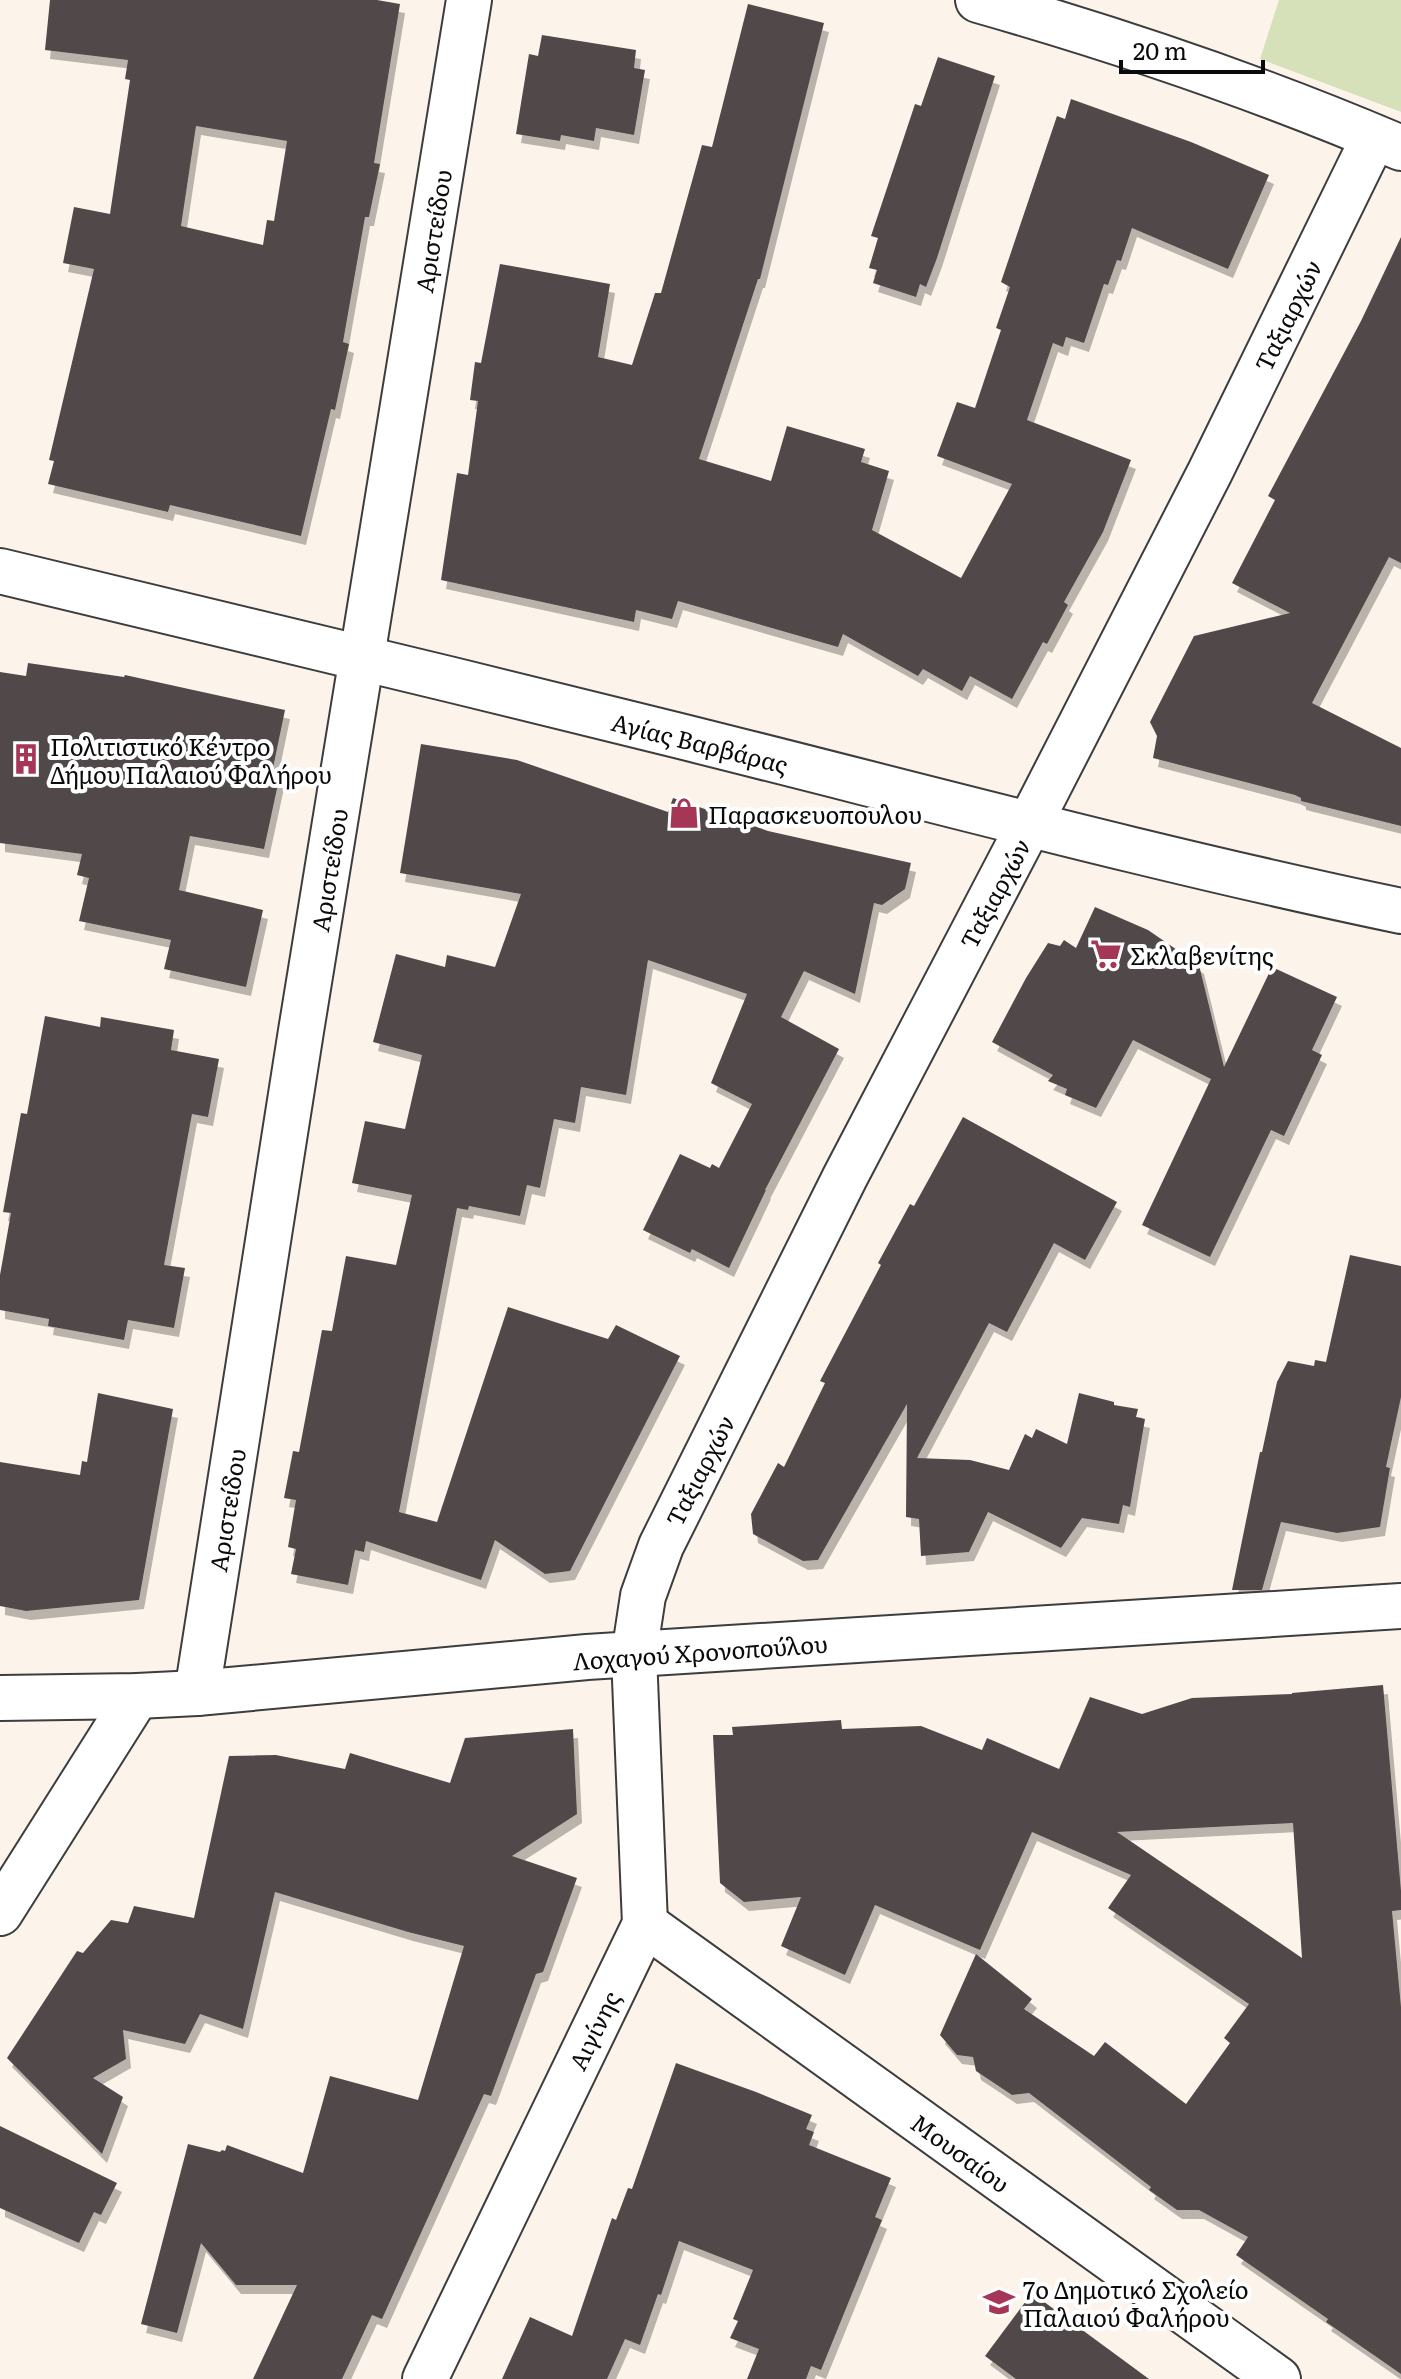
<svg xmlns="http://www.w3.org/2000/svg" width="1401" height="2379" viewBox="0 0 1401 2379" font-family="Literata,serif">
  <style>
    .green { fill: #d7e1b9 }
    .building { fill: #514948; fill-rule: evenodd; filter: url(#shadow) }
    .lines { fill: none; stroke-linecap: round; stroke-linejoin: round }
    .minor-casing { stroke: #3d3d3d; stroke-width: 48 }
    .tertiary-casing { stroke: #3d3d3d; stroke-width: 48 }
    .minor { stroke: #fff; stroke-width: 44 }
    .tertiary { stroke: #fff; stroke-width: 44 }
    .labels { text-anchor: middle; dominant-baseline: central; stroke-width: 8; stroke-linejoin: round; paint-order: stroke }
    .street-label { font-size: 24px; fill: #0a0a0a; stroke: #fff }
    .poi-label { font-size: 24px; fill: #0a0a0a; stroke: #fff; text-anchor: start }
  </style>
  <defs>
    <filter id="shadow"><feDropShadow dx="5" dy="9" stdDeviation="0" flood-color="#0004"/></filter>
  </defs>
  <rect width="100%" height="100%" fill="#fcf4ea"/>
  <polygon class="green" points="1279,0 1401,0 1401,112 1260,59"/>
  <g class="building">
    <path d="M50,0h327l23,4 -26,159 6,1 -11,53h-4l-22,125 6,2 -14,66 -4,-1 -30,127 -131,-31 -2,7 -120,-28 6,-23 -5,-1 45,-191 -31,-6 11,-56 36,7 20,-134 -5,-1 3,-19 -83,-10zM196,126l91,15 -13,80 -7,-1 -4,25 -82,-19z"/>
    <polygon points="748,4 824,23 760,279 758,279 699,459 771,481 787,426 865,449 861,462 889,471 872,530 961,578 1012,484 937,456 957,402 975,408 1001,330 996,328 1010,287 1001,282 1057,116 1065,119 1071,99 1191,142 1269,175 1228,269 1132,228 1121,261 1117,260 1108,285 1104,284 1084,343 1066,337 1063,347 1053,343 1027,420 1131,460 1103,532 1064,602 1068,605 1047,644 1043,642 1012,699 970,676 962,691 923,669 918,676 843,634 838,647 678,601 672,619 636,610 634,622 441,580 457,473 468,475 478,401 470,400 475,362 481,363 500,264 610,284 598,357 632,365 655,293 661,293 702,145 712,147"/>
    <polygon points="542,35 636,50 634,68 645,70 634,135 596,128 594,141 561,135 560,141 516,134 529,54 538,56"/>
    <polygon points="938,57 995,76 937,258 926,287 920,284 916,297 873,283 877,270 869,268 878,238 871,236 915,104 921,106"/>
    <polygon points="1401,237 1401,563 1389,557 1312,703 1401,748 1401,826 1301,801 1301,798 1295,795 1153,758 1157,736 1150,722 1194,636 1290,613 1232,583 1275,500 1268,496 1361,321"/>
    <polygon points="28,663 124,677 125,675 285,710 273,768 281,770 264,849 190,836 179,890 263,910 246,987 164,969 171,940 79,921 89,878 77,875 82,854 0,843 0,672 26,676"/>
    <polygon points="421,744 517,760 668,812 673,798 768,831 911,863 905,889 882,905 874,903 855,994 804,971 781,1017 839,1049 765,1190 766,1190 729,1268 692,1249 690,1253 643,1230 680,1154 710,1168 712,1164 719,1168 752,1104 711,1083 747,994 648,960 626,1095 581,1087 575,1123 554,1119 540,1188 527,1185 520,1216 469,1206 468,1210 457,1208 399,1512 437,1522 508,1307 608,1339 616,1325 680,1356 570,1571 545,1574 495,1540 481,1580 366,1541 364,1552 355,1550 348,1585 291,1574 296,1549 288,1547 296,1500 284,1498 293,1451 299,1452 322,1330 332,1331 346,1256 396,1265 412,1195 352,1183 365,1121 405,1129 422,1055 373,1042 396,954 445,967 447,955 495,967 521,894 400,873"/>
    <polygon points="1095,907 1148,930 1199,965 1224,1067 1272,967 1337,997 1312,1050 1322,1055 1284,1136 1271,1130 1210,1257 1142,1225 1211,1079 1133,1040 1096,1108 1065,1095 1067,1089 1048,1081 1053,1075 992,1042 1026,978 1048,943 1060,946 1064,940 1076,948"/>
    <polygon points="45,1016 100,1027 101,1017 174,1030 171,1050 219,1059 208,1117 192,1114 164,1265 185,1268 174,1328 128,1320 124,1340 48,1326 49,1319 0,1310 0,1275 11,1213 3,1212 21,1113 27,1114"/>
    <polygon points="963,1117 1117,1202 1085,1260 1054,1243 1007,1332 989,1323 917,1458 970,1460 1009,1470 1025,1434 1032,1438 1036,1429 1067,1444 1079,1393 1114,1402 1114,1405 1138,1409 1136,1417 1145,1419 1130,1507 1123,1505 1119,1524 1082,1518 1061,1548 988,1512 969,1552 921,1556 919,1519 906,1517 907,1404 818,1560 803,1561 753,1534 751,1514 778,1463 784,1467 825,1383 820,1381 881,1265 878,1263 910,1204 914,1206"/>
    <polygon points="1350,1255 1401,1266 1401,1397 1386,1467 1390,1468 1380,1527 1337,1533 1281,1522 1262,1590 1232,1590 1260,1452 1262,1452 1277,1382 1288,1361 1314,1366 1315,1360 1326,1362"/>
    <polygon points="98,1393 173,1409 139,1600 26,1611 0,1606 0,1462 80,1475 82,1461 87,1462"/>
    <path d="M1383,1685l18,206v19l-9,1 9,96v367l-75,-52 2,-3 -92,-64 12,-18 -49,-27h-22l-28,-20 2,-3 -122,-94 -17,2 -36,-24 -3,-14 -16,-2 -17,-20 36,-81 56,45 -8,10 70,47 11,-14 81,62 44,-61 -6,-5 25,-34 -141,-96 23,-33 -99,-43 -52,118 -105,-45 -30,70 -64,-29 20,-49 -57,5 -24,-19 -7,-148h20l-1,-8 109,-7 1,9 79,-3 61,24 5,-12 72,31 31,-72 52,17 50,-16 100,-4v-1zM1293,1823l9,135 -185,-126z"/>
    <polygon points="573,1729 577,1814 512,1856 577,1878 543,1972 536,1974 491,2096 484,2094 382,2319 372,2315 342,2379 253,2379 297,2285 236,2285 201,2243 177,2333 141,2324 188,2144 220,2152 222,2150 225,2151 227,2145 303,2173 330,2076 418,2100 464,1946 408,1932 275,1892 243,2029 200,2014 185,2044 123,2030 126,2059 93,2078 123,2097 102,2154 7,2058 77,1951 83,1953 111,1920 128,1923 134,1906 194,1918 229,1756 276,1755 345,1769 350,1753 450,1783 465,1738"/>
    <polygon points="676,2063 756,2092 812,2115 806,2129 814,2132 809,2145 891,2178 875,2217 882,2220 821,2370 811,2366 806,2379 747,2379 759,2349 730,2338 738,2321 733,2319 753,2270 679,2241 661,2295 658,2294 640,2345 625,2339 607,2379 502,2379 530,2317 572,2336 612,2218 616,2220 628,2188 632,2189"/>
    <polygon points="0,2126 117,2183 101,2215 94,2212 79,2243 0,2208"/>
    <polygon points="1032,2293 1149,2379 1016,2379 985,2356"/>
  </g>
  <g class="lines">
    <defs>
      <g id="minor">
        <path d="M978,0c144,41 285,89 423,148"/>
        <polyline points="197,1693 301,1031 469,0"/>
        <polyline points="0,1913 137,1696"/>
        <polyline points="645,1924 1278,2379"/>
        <polyline points="425,2379 645,1924 634,1655 643,1596 661,1546 845,1177 1029,825 1210,472 1374,137"/>
      </g>
      <g id="tertiary">
        <path d="M0,571c226,54 451,108 676,164 241,60 481,125 725,176"/>
        <polyline points="0,1698 137,1696 197,1693 587,1657 1401,1606"/>
      </g>
    </defs>
    <use href="#minor" class="minor-casing"/>
    <use href="#tertiary" class="tertiary-casing"/>
    <use href="#minor" class="minor"/>
    <use href="#tertiary" class="tertiary"/>
  </g>
  <defs>
    <symbol id="building-bare" viewBox="-9 -9 18 18"><path d="M-4-6H4V6H1V3H-1V6H-4ZM-2.5-4.3h1.7v1.8h-1.7ZM.8-4.3h1.7v1.8H.8ZM-2.5-1h1.7V.8h-1.7ZM.8-1h1.7V.8H.8Z" fill="#a63655" stroke="#fff" stroke-width="2.5" paint-order="stroke"/></symbol>
    <symbol id="shop-bare" viewBox="-9 -9 18 18"><path d="M-5-2.5h2.3a2.7 3.5 0 0 1 5.4 0H5L5.5 6h-11ZM-1.5-2.5h3a1.5 2.3 0 0 0-3 0Z" fill="#a63655" stroke="#fff" stroke-width="2.5" paint-order="stroke"/></symbol>
    <symbol id="supermarket-bare" viewBox="-9 -9 18 18"><path d="M-6-5.5h2.5l.6 2H6L4.5 2H-2.5L-4.4-4H-6ZM-1.5 3.2a1.3 1.3 0 1 0 .1 0ZM3 3.2a1.3 1.3 0 1 0 .1 0Z" fill="#a63655" stroke="#fff" stroke-width="2.5" paint-order="stroke"/></symbol>
    <symbol id="school-bare" viewBox="-9 -9 18 18"><path d="M0-5L7-2L0 1L-7-2ZM-4 1L0 2.5L4 1V4Q0 6-4 4Z" fill="#a63655" stroke="#fff" stroke-width="2.5" paint-order="stroke"/></symbol>
  </defs>
  <g fill-rule="evenodd">
    <use href="#building-bare" x="4" y="737" width="44" height="44"/>
    <use href="#shop-bare" x="662" y="791" width="44" height="44"/>
    <use href="#supermarket-bare" x="1084" y="932" width="44" height="44"/>
    <use href="#school-bare" x="977" y="2280" width="44" height="44"/>
  </g>
  <g class="labels">
    <g class="street-label">
      <text transform="translate(432 231) rotate(-81)">Αριστείδου</text>
      <text transform="translate(1287 315) rotate(-64)">Ταξιαρχών</text>
      <text transform="translate(700 742) rotate(14)">Αγίας Βαρβάρας</text>
      <text transform="translate(328 870) rotate(-81)">Αριστείδου</text>
      <text transform="translate(994 893) rotate(-62)">Ταξιαρχών</text>
      <text transform="translate(699 1470) rotate(-63)">Ταξιαρχών</text>
      <text transform="translate(226 1510) rotate(-81)">Αριστείδου</text>
      <text transform="translate(700 1651) rotate(-4)">Λοχαγού Χρονοπούλου</text>
      <text transform="translate(593 2030) rotate(-64)">Αιγίνης</text>
      <text transform="translate(961 2152) rotate(36)">Μουσαίου</text>
    </g>
    <g class="poi-label">
      <text x="50" y="745">Πολιτιστικό Κέντρο<tspan x="50" dy="28">Δήμου Παλαιού Φαλήρου</tspan></text>
      <text x="708" y="813">Παρασκευοπουλου</text>
      <text x="1130" y="954">Σκλαβενίτης</text>
      <text x="1023" y="2288">7ο Δημοτικό Σχολείο<tspan x="1023" dy="28">Παλαιού Φαλήρου</tspan></text>
    </g>
  </g>
  <path d="M1121 60v12h142v-12" fill="none" stroke="#0a0a0a" stroke-width="4"/>
  <text x="1133" y="60" font-size="24" fill="#0a0a0a" stroke="#ffffff" stroke-width="6" paint-order="stroke">20 m</text>
</svg>
